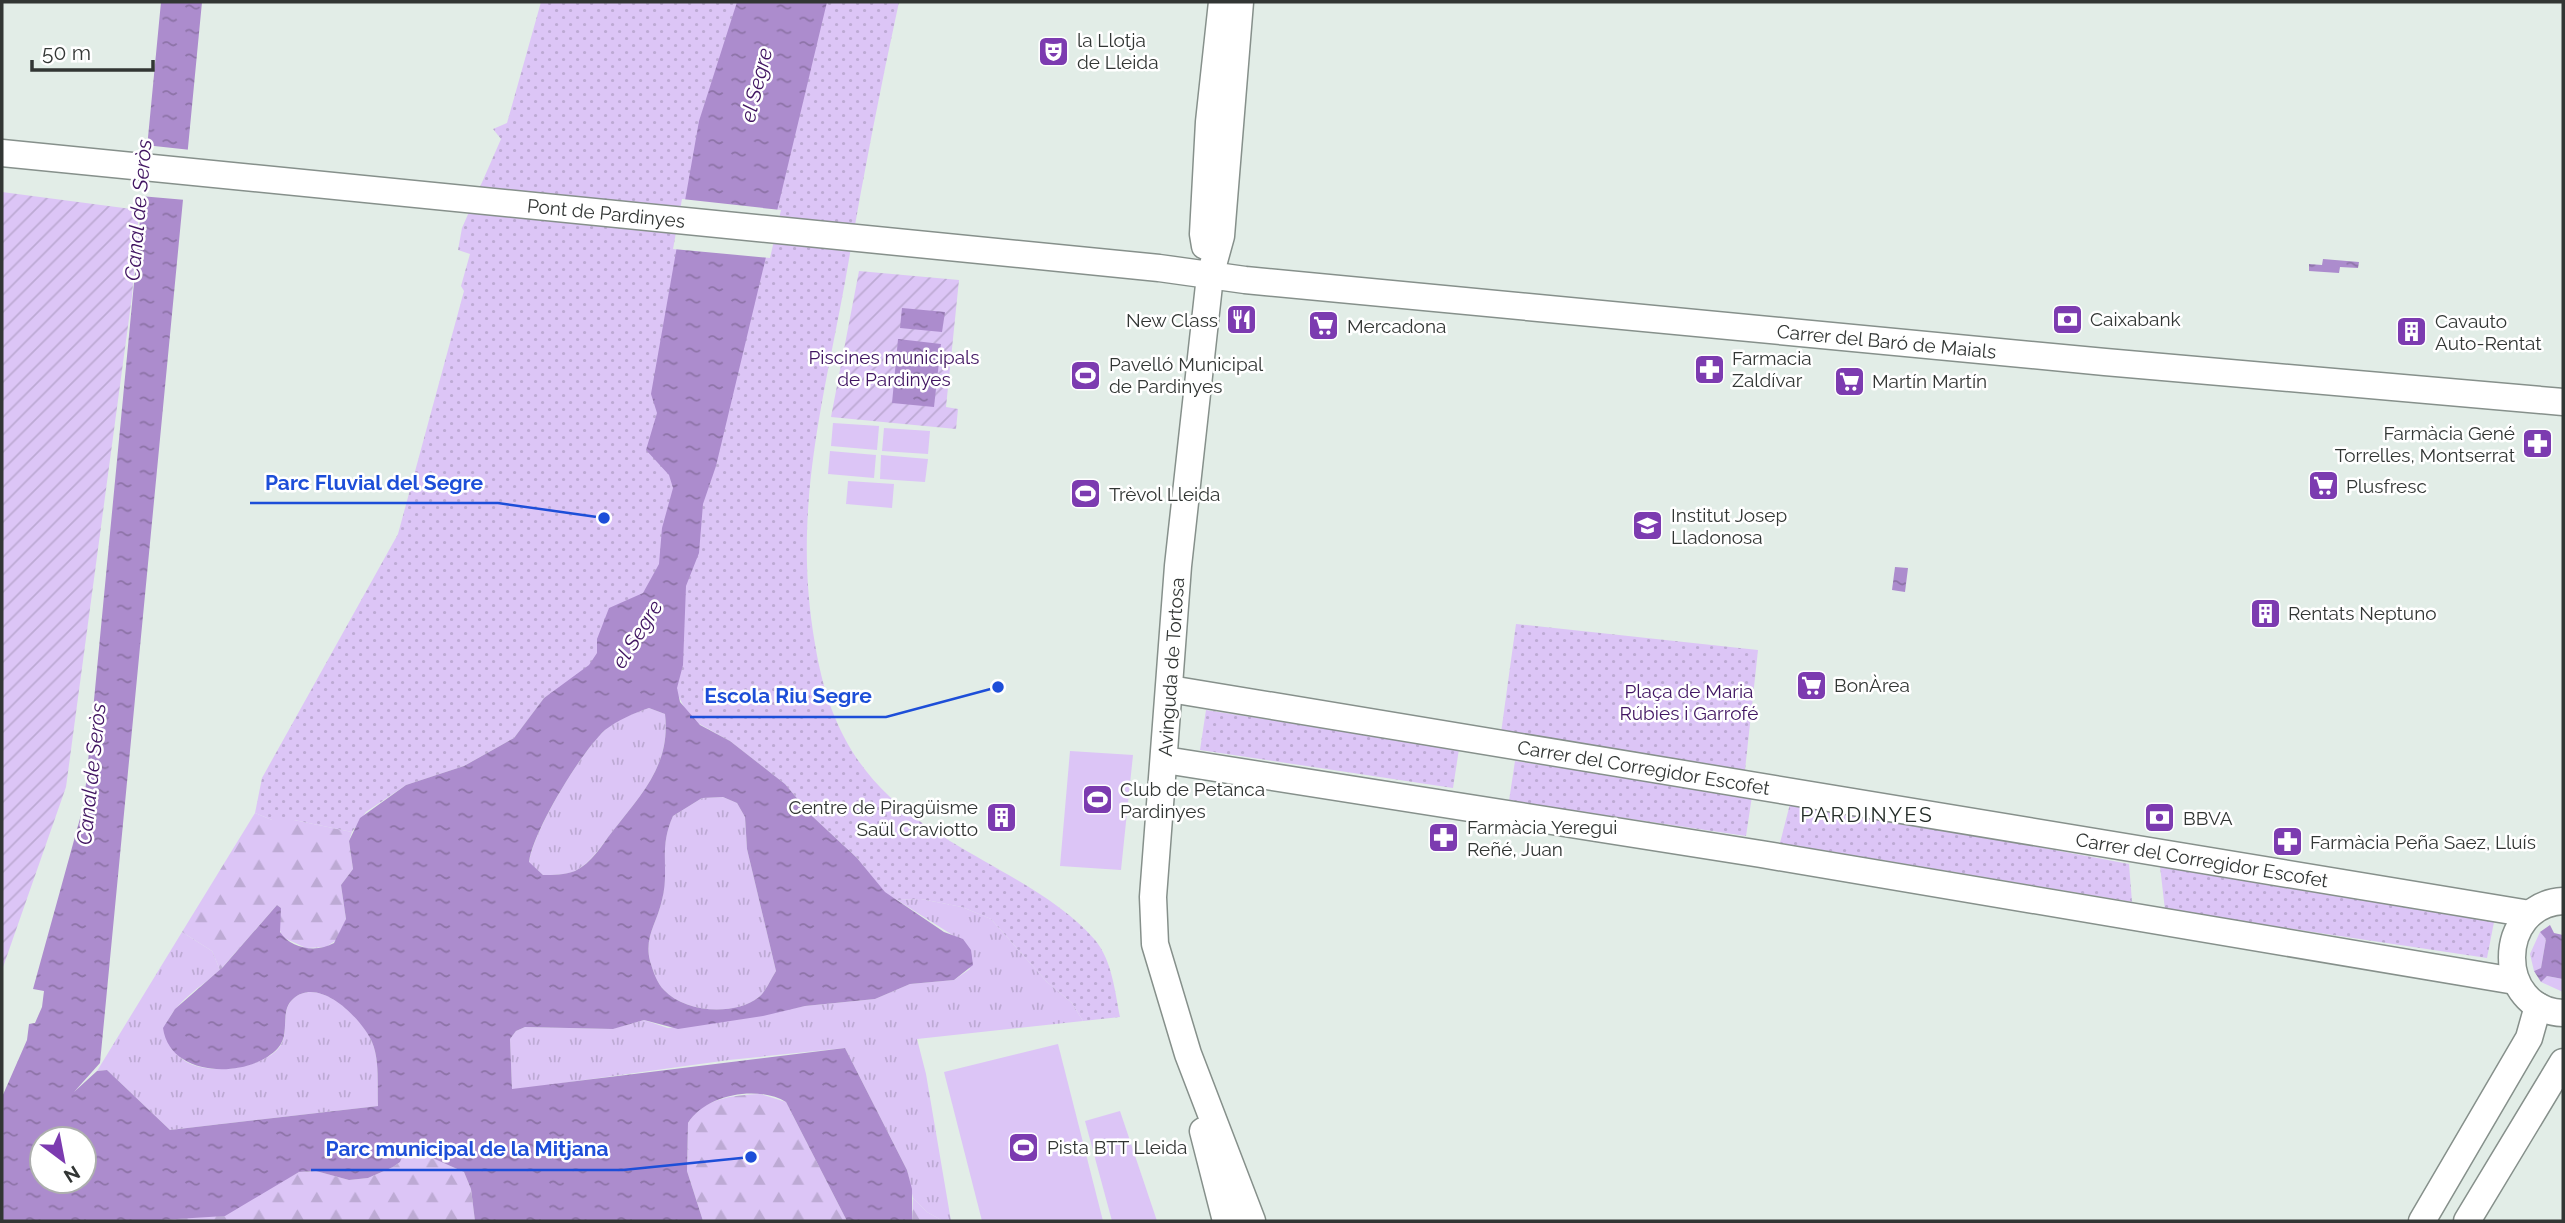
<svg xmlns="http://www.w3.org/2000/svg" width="2565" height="1223" viewBox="0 0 2565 1223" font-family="Raleway,sans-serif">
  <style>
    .grass { fill: url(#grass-tufts) }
    .forest { fill: url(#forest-firs) }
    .park { fill: url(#park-dots) }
    .garden { fill: url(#garden-furrows) }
    .pitch { fill: #dcc5f6 }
    .water { fill: url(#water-ripples); fill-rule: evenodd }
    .pier { fill: #e2ede7 }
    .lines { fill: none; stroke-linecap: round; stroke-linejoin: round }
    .secondary-casing { stroke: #86908b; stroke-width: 29 }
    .secondary { stroke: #fff; stroke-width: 26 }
    .labels { text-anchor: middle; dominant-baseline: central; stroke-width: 5; stroke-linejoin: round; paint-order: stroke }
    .poi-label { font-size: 19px; fill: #323634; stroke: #fff; text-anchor: start }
    .street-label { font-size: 19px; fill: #323634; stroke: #fff }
    .park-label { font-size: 19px; fill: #411562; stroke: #fff }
    .water-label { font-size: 21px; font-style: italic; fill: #401461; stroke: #fff }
    .neighbourhood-label { font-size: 21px; letter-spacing: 2px; fill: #242d28; stroke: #fff }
    .leader { fill: none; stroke: #1d4ed8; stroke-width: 2.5 }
    .callout-dot { fill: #1d4ed8; stroke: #fff; stroke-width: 2.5 }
    .callout-label { font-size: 21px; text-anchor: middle; font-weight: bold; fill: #1d4ed8; stroke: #fff; stroke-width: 5; stroke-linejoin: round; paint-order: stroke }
  </style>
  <defs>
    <pattern id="grass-tufts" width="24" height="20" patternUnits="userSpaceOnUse" patternTransform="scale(1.75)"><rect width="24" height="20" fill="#dcc5f6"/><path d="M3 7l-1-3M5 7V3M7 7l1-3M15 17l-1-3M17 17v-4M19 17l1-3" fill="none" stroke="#bdaad4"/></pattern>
    <pattern id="forest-firs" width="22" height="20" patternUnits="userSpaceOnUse" patternTransform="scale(1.75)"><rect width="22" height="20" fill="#dcc5f6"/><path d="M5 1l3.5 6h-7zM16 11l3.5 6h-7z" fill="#bdaad4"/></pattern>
    <pattern id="park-dots" width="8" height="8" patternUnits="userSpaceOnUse" patternTransform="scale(1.75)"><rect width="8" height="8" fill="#dcc5f6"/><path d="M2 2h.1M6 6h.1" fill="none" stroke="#bdaad4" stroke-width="1.8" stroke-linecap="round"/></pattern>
    <pattern id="garden-furrows" width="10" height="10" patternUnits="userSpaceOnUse" patternTransform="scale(1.75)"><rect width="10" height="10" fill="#dcc5f6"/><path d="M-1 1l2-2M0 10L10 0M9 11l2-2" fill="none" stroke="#bdaad4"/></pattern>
    <pattern id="water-ripples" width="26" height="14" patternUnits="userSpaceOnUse" patternTransform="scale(1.75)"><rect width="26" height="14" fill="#ac8ccd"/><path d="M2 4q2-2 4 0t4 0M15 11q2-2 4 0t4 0" fill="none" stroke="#8d73a7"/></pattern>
  </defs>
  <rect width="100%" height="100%" fill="#e2ede7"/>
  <g class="grass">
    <path d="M649,708l16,6c6,51 -24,81 -53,118 -11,14 -21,31 -37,39 -9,4 -22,4 -32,4l-14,-12c4,-32 52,-111 76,-133 13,-11 29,-17 44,-22z"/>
    <path d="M723,797l14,6 8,14 2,32 29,122c-5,8 -10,20 -17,26 -24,19 -74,16 -95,-7 -7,-7 -11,-19 -14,-29 -6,-24 7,-38 12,-61 7,-31 -4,-51 11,-84l29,-18z"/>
    <polygon points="921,899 962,907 991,919 1047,982 1072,1003 1083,1021 917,1039 926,1074 951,1221 943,1221 927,1212 913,1198 907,1170 845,1048 729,1060 512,1090 510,1039 516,1031 525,1027 612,1029 644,1020 668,1028 741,1019 805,1006 875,999 910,984 954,980 970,969 954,936 897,900"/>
    <path d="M182,932l30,19 8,19c-20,18 -52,36 -56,63 5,7 9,16 15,23 21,22 79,14 99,-7 13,-15 1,-37 15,-50 26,-24 70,20 79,43 8,18 5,45 6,64l-208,24 -63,-60 -10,1z"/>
    <polygon points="2540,932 2546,939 2541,968 2534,971 2530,954"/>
    <polygon points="2547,976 2563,979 2563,992 2541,982"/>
  </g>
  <g class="forest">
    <polygon points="255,813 272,820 294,820 352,832 349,841 353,869 341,885 346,919 338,939 326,947 306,948 282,937 279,927 281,908 277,905 220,970 212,951 182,932"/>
    <path d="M760,1094l26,8 61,119h-144l-16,-50 1,-48c15,-25 45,-28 72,-29z"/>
    <polygon points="412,1149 464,1172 471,1189 475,1221 145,1221 216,1216 299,1172 316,1171 349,1180 368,1178 393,1167 400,1162 403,1153"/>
    <polygon points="913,1198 927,1212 943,1221 912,1221"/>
  </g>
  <g class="park">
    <path d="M541,2h358c-19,87 -36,175 -51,263 -23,133 -57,242 -33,379 10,61 30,111 75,153 58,55 155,85 205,143 17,20 20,52 25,77l-37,4 -11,-18 -25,-21 -56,-63 -29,-12 -41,-8 -24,1 -12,-7 -28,-35 -45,-42 -27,-32 -55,-43 -34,-19 -8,-7 -11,-22 -100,-17 -33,22 -30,40 -50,28 -58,19 -40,27 -14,20 -58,-12h-22l-17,-7 7,-35 136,-244 66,-243 -3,-5 9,-32 -12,-4 4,-22 39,-89 -8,-10 14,-6z"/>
    <polygon points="1516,624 1758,650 1745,770 1501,733"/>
    <polygon points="1206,710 1459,749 1453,788 1200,750"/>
    <polygon points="1515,761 1752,796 1746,836 1509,801"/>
    <polygon points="1791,800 2129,864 2132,902 1780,843"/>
    <polygon points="2160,866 2494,922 2487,958 2165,910"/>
  </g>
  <g class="garden">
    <polygon points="2,192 139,210 132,296 66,787 2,970"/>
    <polygon points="859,271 959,280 946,407 958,409 956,429 831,417"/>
  </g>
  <g class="pitch">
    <polygon points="833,423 879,426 877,450 831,446"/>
    <polygon points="884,428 930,431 928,454 882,451"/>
    <polygon points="830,451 876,455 874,478 828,474"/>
    <polygon points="881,455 928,459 925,482 880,479"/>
    <polygon points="848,481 894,484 892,508 846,504"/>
    <polygon points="1070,751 1133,755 1121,870 1060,866"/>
    <polygon points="1058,1044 1103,1221 982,1221 944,1072"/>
    <polygon points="1120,1111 1157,1221 1112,1221 1085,1121"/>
  </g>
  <g class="water">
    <path d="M161,2h41l-102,1061 -26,29 23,-21 10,-1 63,60 208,-24c-1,-19 2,-46 -6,-64 -10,-23 -53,-67 -79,-43 -14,12 -2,35 -15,49 -28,31 -108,31 -115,-20l12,-19 48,-42 54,-62 4,3 -1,24c11,17 37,21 54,11l12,-24 -5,-34 12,-16 -4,-28 11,-23 46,-33 58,-19 50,-28 30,-40 45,-33 8,-12v-14l12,-31 34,-15 16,-29 3,-36 11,-40 -4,-13 -23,-25 11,-37 -6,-19 48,-273 38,-119h90l-111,464 -13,38 -4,49 -13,33 -3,79 -6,23 3,14 20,23 30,16 55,43 27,32 45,42 28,34 59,40 19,7 8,11 2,15 -19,15 -44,4 -35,15 -70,7 -42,10 -85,13 -34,-9 -31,9 -88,-2 -9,4 -6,8 2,50 333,-41 62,122 5,19v32h-65l-61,-119c-28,-17 -80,-8 -98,21l-1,48 16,50h-228l-4,-32 -7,-17 -52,-23 -8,4 -4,9 -7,5 -25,11 -19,2 -33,-9 -17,1 -74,44 -80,5h-143v-124l25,-57 2,-16 6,-1 7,-16 2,-16 -11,-2 51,-185zM649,708l16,6c6,51 -24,81 -53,118 -11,14 -20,31 -37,39 -10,4 -22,4 -32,4l-14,-13c4,-31 52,-110 76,-132 13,-10 29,-17 44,-22zM723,797l14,6 8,14 2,32 29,122c-5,8 -10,20 -17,26 -24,19 -74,16 -95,-7 -7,-7 -11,-19 -14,-29 -6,-24 7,-38 12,-61 8,-31 -4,-51 11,-84l29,-18zM42,1139h42v42h-42z"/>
    <polygon points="2323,259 2359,262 2358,268 2340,267 2339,273 2309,271 2309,264 2322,265"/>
    <polygon points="902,308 945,312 942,332 900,328"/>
    <polygon points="898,339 941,344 934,407 892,403"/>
    <polygon points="1895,567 1908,568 1905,592 1892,590"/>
    <polygon points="2550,925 2554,933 2563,935 2563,979 2547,976 2541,982 2534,971 2541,968 2546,939 2540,932"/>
  </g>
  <g class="pier">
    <polygon points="145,145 191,150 186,200 140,196"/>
    <polygon points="682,199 781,210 770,258 673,249"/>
  </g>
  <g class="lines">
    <defs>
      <g id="secondary">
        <polyline points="1240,2 1221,236 1210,276 1178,566 1153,897 1155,944 1188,1054 1252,1221"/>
        <path id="s1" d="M2,153l1157,115 86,12 860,82 458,40"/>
        <polyline points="1205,246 1203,234 1209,122 1222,2"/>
        <path id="s2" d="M1170,689l1360,225"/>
        <polyline points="1165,760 1761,854 2515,981"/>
        <path d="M2563,901c-68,4 -68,109 0,112"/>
        <polyline points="1203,1131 1226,1221"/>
        <polyline points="2422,1221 2529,1038 2538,1006"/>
        <polyline points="2467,1221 2563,1062"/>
      </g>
    </defs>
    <use href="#secondary" class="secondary-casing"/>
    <use href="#secondary" class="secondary"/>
  </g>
  <defs>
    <symbol id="theatre-square" viewBox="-11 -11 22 22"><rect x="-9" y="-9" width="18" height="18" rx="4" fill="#7c3bb0" stroke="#fff"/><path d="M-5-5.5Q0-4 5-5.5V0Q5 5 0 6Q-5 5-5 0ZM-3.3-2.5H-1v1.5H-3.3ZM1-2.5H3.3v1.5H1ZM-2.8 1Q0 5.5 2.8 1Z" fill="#fff"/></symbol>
    <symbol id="bank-square" viewBox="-11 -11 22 22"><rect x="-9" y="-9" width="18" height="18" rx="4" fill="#7c3bb0" stroke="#fff"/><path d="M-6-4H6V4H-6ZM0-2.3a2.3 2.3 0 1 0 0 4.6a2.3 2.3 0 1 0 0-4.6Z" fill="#fff"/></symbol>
    <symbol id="restaurant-square" viewBox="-11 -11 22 22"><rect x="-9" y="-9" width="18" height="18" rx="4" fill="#7c3bb0" stroke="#fff"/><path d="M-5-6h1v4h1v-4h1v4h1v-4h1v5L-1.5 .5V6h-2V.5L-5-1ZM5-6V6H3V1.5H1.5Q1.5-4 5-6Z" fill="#fff"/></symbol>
    <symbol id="supermarket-square" viewBox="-11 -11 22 22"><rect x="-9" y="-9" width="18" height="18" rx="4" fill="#7c3bb0" stroke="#fff"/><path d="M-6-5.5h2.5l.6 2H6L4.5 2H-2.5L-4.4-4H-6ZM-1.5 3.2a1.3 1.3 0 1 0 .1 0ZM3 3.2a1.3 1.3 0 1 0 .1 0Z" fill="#fff"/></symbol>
    <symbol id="building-square" viewBox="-11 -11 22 22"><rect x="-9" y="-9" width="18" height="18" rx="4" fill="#7c3bb0" stroke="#fff"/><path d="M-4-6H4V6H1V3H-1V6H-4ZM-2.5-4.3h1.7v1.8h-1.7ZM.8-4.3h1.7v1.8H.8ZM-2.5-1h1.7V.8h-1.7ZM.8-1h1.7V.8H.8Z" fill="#fff"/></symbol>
    <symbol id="pharmacy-square" viewBox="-11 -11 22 22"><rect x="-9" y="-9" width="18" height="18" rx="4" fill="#7c3bb0" stroke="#fff"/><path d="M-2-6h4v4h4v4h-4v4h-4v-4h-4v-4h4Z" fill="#fff"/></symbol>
    <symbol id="stadium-square" viewBox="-11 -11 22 22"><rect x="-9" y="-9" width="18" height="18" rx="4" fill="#7c3bb0" stroke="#fff"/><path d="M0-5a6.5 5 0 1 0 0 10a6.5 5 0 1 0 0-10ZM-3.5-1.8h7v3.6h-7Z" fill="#fff"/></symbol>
    <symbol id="school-square" viewBox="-11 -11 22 22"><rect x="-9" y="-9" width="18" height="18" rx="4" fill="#7c3bb0" stroke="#fff"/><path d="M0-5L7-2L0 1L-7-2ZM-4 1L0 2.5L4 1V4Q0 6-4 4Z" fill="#fff"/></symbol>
  </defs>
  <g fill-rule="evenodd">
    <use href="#theatre-square" x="1036" y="34" width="35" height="35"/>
    <use href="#bank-square" x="2050" y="302" width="35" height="35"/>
    <use href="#restaurant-square" x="1224" y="302" width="35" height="35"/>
    <use href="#supermarket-square" x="1306" y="308" width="35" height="35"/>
    <use href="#building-square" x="2394" y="314" width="35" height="35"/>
    <use href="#pharmacy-square" x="1692" y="352" width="35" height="35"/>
    <use href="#stadium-square" x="1068" y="358" width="35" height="35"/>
    <use href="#supermarket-square" x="1832" y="364" width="35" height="35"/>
    <use href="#pharmacy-square" x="2520" y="426" width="35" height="35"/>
    <use href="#supermarket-square" x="2306" y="468" width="35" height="35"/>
    <use href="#stadium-square" x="1068" y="476" width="35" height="35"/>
    <use href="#school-square" x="1630" y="508" width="35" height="35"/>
    <use href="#building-square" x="2248" y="596" width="35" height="35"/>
    <use href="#supermarket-square" x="1794" y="668" width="35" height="35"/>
    <use href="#stadium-square" x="1080" y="782" width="35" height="35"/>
    <use href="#building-square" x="984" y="800" width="35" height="35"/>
    <use href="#bank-square" x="2142" y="800" width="35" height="35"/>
    <use href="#pharmacy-square" x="1426" y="820" width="35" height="35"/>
    <use href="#pharmacy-square" x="2270" y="824" width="35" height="35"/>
    <use href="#stadium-square" x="1006" y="1130" width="35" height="35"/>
  </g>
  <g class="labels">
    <g class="poi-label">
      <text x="1077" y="40">la Llotja<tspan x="1077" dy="22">de Lleida</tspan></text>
      <text x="2090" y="319">Caixabank</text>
      <text x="1218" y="320" text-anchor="end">New Class</text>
      <text x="2435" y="321">Cavauto<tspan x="2435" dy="22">Auto-Rentat</tspan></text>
      <text x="1347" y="326">Mercadona</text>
      <text x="1732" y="358">Farmacia<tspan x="1732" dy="22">Zaldívar</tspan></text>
      <text x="1109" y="364">Pavelló Municipal<tspan x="1109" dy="22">de Pardinyes</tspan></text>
      <text x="1872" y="381">Martín Martín</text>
      <text x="2515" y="433" text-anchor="end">Farmàcia Gené<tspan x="2515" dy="22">Torrelles, Montserrat</tspan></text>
      <text x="2346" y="486">Plusfresc</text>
      <text x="1109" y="494">Trèvol Lleida</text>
      <text x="1671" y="515">Institut Josep<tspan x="1671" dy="22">Lladonosa</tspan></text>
      <text x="2288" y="613">Rentats Neptuno</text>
      <text x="1834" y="685">BonÀrea</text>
      <text x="1120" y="789">Club de Petanca<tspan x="1120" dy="22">Pardinyes</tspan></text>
      <text x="978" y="807" text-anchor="end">Centre de Piragüisme<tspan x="978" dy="22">Saül Craviotto</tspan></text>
      <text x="2183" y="818">BBVA</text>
      <text x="1467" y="827">Farmàcia Yeregui<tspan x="1467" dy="22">Reñé, Juan</tspan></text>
      <text x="2310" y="842">Farmàcia Peña Saez, Lluís</text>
      <text x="1047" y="1147">Pista BTT Lleida</text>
    </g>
    <g class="street-label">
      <text stroke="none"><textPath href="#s1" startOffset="607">Pont de Pardinyes</textPath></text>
      <text stroke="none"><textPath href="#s1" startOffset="1894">Carrer del Baró de Maials</textPath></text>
      <text transform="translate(1171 667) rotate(-86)">Avinguda de Tortosa</text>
      <text stroke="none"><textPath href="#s2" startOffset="480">Carrer del Corregidor Escofet</textPath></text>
      <text stroke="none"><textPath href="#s2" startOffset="1046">Carrer del Corregidor Escofet</textPath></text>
    </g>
    <g class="park-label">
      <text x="894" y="357">Piscines municipals<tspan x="894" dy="22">de Pardinyes</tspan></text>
      <text x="1689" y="691">Plaça de Maria<tspan x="1689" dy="22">Rúbies i Garrofé</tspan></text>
    </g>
    <g class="water-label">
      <text transform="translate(756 85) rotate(-76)">el Segre</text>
      <text transform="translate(138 210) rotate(-85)">Canal de Seròs</text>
      <text transform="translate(637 634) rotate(-58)">el Segre</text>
      <text transform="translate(91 774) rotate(-84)">Canal de Seròs</text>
    </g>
    <g class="neighbourhood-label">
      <text x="1867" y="814">PARDINYES</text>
    </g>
  </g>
  <path class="leader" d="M604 518L498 503H250M998 687L886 717H690M751 1157L623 1170H311"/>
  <g class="callout-dot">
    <circle cx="604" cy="518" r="7"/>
    <circle cx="998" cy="687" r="7"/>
    <circle cx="751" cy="1157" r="7"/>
  </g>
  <g class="callout-label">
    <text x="374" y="490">Parc Fluvial del Segre</text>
    <text x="788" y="703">Escola Riu Segre</text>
    <text x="467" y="1156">Parc municipal de la Mitjana</text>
  </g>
  <rect width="2565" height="1223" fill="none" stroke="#323634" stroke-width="7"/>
  <g transform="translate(63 1160) rotate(148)"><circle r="33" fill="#ffffff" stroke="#adafae" stroke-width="2"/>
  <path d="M0-5L12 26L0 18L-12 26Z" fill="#7c3bb0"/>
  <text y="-10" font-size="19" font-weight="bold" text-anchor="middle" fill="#323634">N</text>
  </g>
  <path d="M32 60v10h121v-10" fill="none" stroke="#323634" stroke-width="3.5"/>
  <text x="42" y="60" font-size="21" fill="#323634" stroke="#ffffff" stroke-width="5" paint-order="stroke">50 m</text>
</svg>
